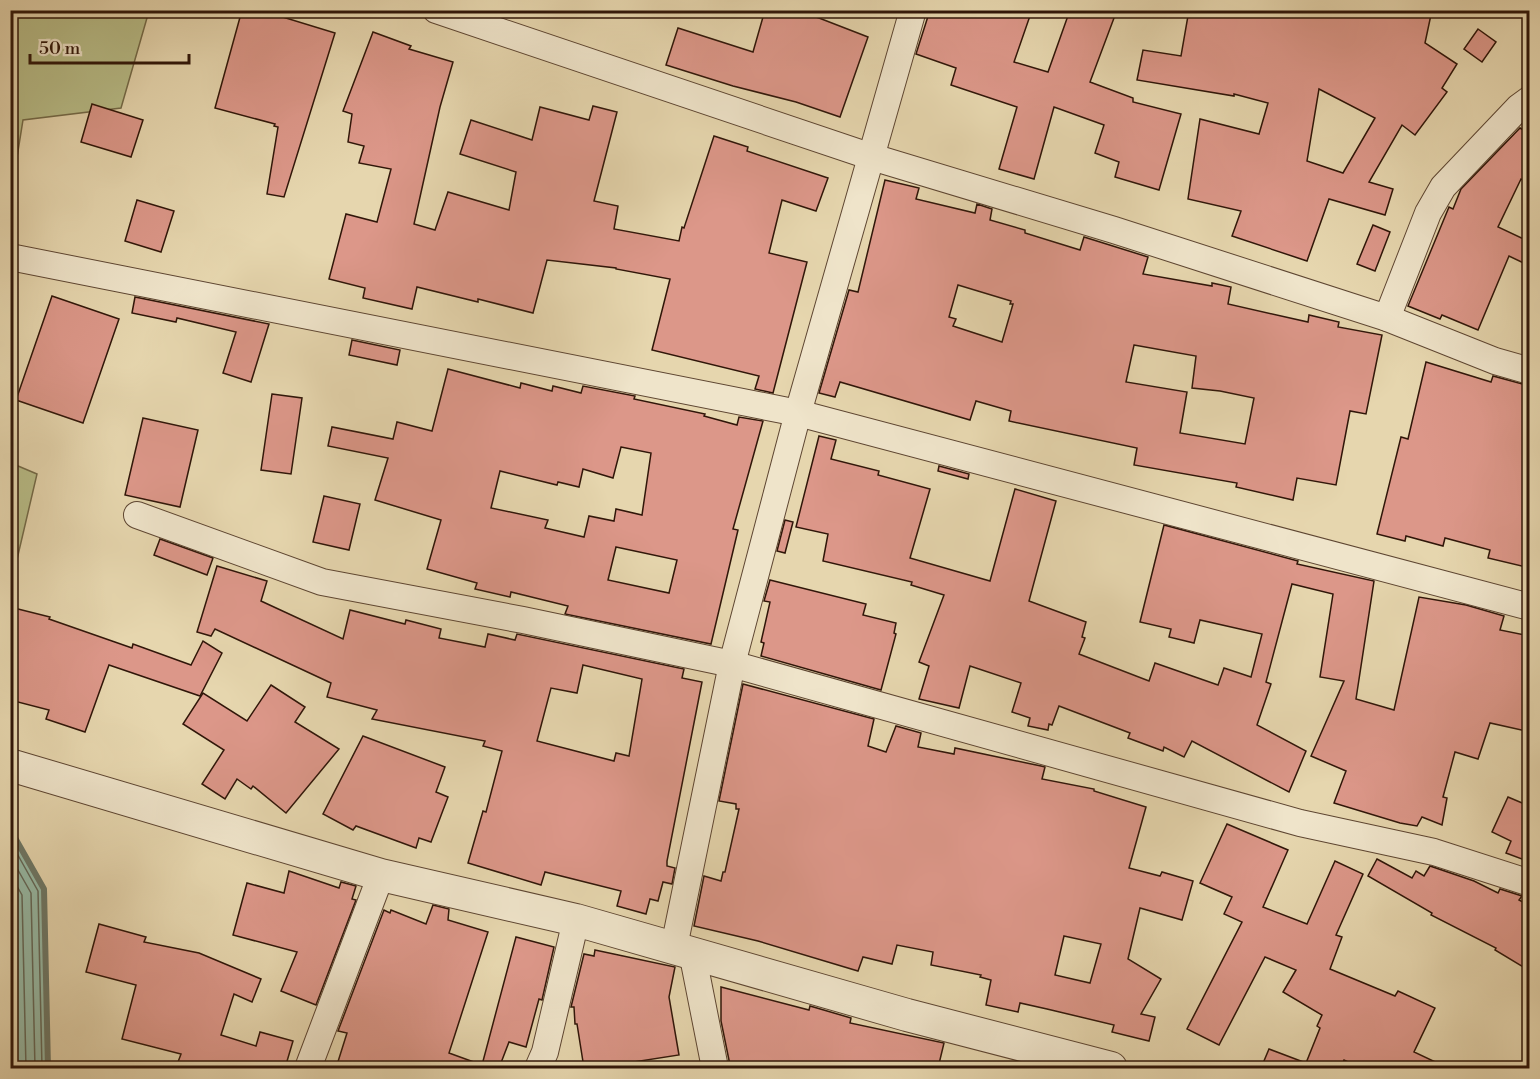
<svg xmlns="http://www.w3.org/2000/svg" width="1540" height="1079" viewBox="0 0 1540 1079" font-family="'Libre Bodoni',serif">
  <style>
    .green { fill: #b8bd88; stroke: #746a48; stroke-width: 1.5 }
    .water { fill: #97baa6; stroke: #6e7867; stroke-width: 1.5 }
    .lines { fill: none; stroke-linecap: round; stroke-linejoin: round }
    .shore { stroke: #646858; stroke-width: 1.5 }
    .stream { stroke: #6e7867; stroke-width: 6 }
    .building { fill: #dc9789; stroke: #301609; stroke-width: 1.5; fill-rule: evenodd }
    .minor-casing { stroke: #5e4632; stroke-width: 28 }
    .tertiary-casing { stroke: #5e4632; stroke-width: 34 }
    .minor { stroke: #efe4ca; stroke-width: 26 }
    .tertiary { stroke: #efe4ca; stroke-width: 32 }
  </style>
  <rect width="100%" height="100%" fill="#e6d6ae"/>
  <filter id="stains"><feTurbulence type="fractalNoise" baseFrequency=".00333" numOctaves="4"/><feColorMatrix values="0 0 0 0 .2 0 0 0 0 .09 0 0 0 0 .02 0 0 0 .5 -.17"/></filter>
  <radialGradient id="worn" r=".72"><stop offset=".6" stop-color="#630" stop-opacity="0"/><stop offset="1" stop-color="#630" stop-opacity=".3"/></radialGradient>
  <g class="green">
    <polygon points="11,11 149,11 121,108 23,120 11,195"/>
    <polygon points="11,463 37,474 11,585"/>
  </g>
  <polygon class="water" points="10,829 44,889 48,1068 11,1068"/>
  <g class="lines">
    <g class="shore">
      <polyline points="10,841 38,891 42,1068"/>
      <polyline points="10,856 31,893 35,1068"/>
      <polyline points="10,874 22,895 26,1068"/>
    </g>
    <polyline class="stream" points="10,829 44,889 48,1068"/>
  </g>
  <g class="building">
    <polygon points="242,10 277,10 276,15 335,33 284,197 267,194 278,127 274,126 275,124 215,108"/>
    <polygon points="765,10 792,10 819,18 868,37 840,117 796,102 733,86 666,65 678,28 753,52"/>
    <polygon points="930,10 1032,10 1014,62 1048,72 1070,10 1117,10 1090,82 1133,98 1133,102 1181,114 1159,190 1115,177 1119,162 1095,153 1104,125 1054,107 1034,179 999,169 1017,107 951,85 956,68 916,54"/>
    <path d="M1189,10h243l-7,33 32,21 -15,24 5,4 -32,43 -13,-10 -33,57 24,7 -8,26 -56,-16 -22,62 -75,-25 9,-25 -53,-12 12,-80 59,15 9,-31 -34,-9v2l-97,-16 6,-30 38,6zM1319,89l56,29 -32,55 -36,-12z"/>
    <polygon points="1478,29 1496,42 1482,62 1464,49"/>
    <polygon points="373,32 411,46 409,49 453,62 440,107 414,224 435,230 448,192 509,210 516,172 460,154 471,120 532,140 540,107 589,120 593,106 617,112 594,201 618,206 614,229 679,241 682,227 684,228 714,136 748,147 747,151 828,178 816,211 782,200 769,253 807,262 773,393 755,389 759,376 652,350 670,279 616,269 616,268 547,260 533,313 478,299 478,302 417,287 412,309 363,298 365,288 329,279 346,214 377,222 391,169 359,163 364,146 348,142 352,114 343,111"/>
    <polygon points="92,104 143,120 131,157 81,142"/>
    <polygon points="1520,128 1530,134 1530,185 1521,179 1498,227 1530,242 1530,266 1509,256 1478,330 1442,315 1440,319 1408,306 1449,207 1453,209 1461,189"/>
    <path d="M885,180l34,8 -3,11 59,14 2,-9 15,5 -2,11 35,10v3l55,17 4,-13 64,20 -5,17 69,12v-3l19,4 -3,17 80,18 1,-7 30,7 -1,5 44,8 -16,79 -16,-3 -14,74 -39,-7 -4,22 -57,-13 1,-4 -103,-18 3,-17 -128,-27 2,-10 -35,-10 -6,19 -130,-38 -5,15 -16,-4 30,-103 9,2zM958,285l53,16 -1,3h3l-11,38 -49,-16 3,-7 -7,-2zM1134,345l62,11 -4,32 28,3 34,7 -9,46 -65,-11 7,-41 -61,-10z"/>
    <polygon points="137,200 174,211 161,252 125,241"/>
    <polygon points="1373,225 1390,232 1375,271 1357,264"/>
    <polygon points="52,296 119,319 83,423 16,400"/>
    <polygon points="135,297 269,324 251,382 223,373 236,332 177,318 176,322 132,313"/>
    <polygon points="352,340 400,350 397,365 349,355"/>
    <polygon points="1426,362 1491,382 1493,376 1530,386 1530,568 1488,558 1490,550 1445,538 1443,546 1406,536 1405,541 1377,534 1401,437 1408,439"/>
    <path d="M448,369l72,19 1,-5 31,8 1,-5 28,7 2,-7 52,10 -1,3 71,15 -1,2 33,9 2,-8 24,4 -30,108 5,1 -27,114 -146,-30 3,-8 -57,-14 -1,5 -35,-8 2,-6 -50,-14 14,-49 -66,-20 13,-42 -60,-12 4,-19 61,12 4,-17 35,9zM621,447l30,6 -9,62 -26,-6 -2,12 -25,-5 -5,21 -39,-9 3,-8 -57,-12 9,-37 57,14 1,-3 21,5 4,-18 30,9zM616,547l61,13 -8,33 -61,-13z"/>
    <polygon points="272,394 302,398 291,474 261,470"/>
    <polygon points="143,418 198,430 180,507 125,495"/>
    <polygon points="819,436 836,440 831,459 879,471 878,475 930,489 910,558 990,581 1015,489 1056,501 1029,601 1086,622 1082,637 1085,638 1079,654 1149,681 1155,663 1218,685 1224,668 1251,677 1262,634 1200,620 1194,643 1169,637 1171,629 1140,622 1164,525 1298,561 1297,564 1374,581 1356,699 1394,710 1419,597 1466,605 1504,616 1500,630 1530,636 1530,732 1490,723 1478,759 1455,752 1443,797 1447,798 1442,825 1422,817 1417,826 1400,823 1334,803 1346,771 1311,756 1344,681 1320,677 1333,594 1292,584 1266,682 1271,684 1257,725 1306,751 1289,792 1192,741 1184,757 1164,747 1163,751 1128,738 1130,733 1059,706 1052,725 1049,724 1048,730 1028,726 1030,718 1012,712 1021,683 970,666 959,708 919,699 929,666 919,662 944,595 911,585 912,582 823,561 828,534 796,527"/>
    <polygon points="939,466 969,474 968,479 938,471"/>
    <polygon points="324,496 360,504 349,550 313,542"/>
    <polygon points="785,520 793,522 785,553 777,551"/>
    <polygon points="160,539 213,558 207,575 154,555"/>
    <path d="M217,566l50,15 -6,20 82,38 7,-29 55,14 1,-4 35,9 -2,9 46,9 3,-13 27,6 2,-6 167,35 -2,9 20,4 -35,179v5l8,2 -3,16 -9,-2 -5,19 -8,-2 -4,15 -29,-8 4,-15 -76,-19 -4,13 -73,-22 15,-52 3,1 16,-61 -19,-5 2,-5 -113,-22 5,-9 -50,-13 4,-14 -116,-54 -4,7 -14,-4zM583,665l59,14 -13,77 -13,-3 -2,8 -77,-20 14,-53 26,5z"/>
    <polygon points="770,580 866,604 863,615 896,623 894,633 896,634 881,690 761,656 764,643 761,642 770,602 764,601"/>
    <polygon points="10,607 50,617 49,619 132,648 133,644 191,665 203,641 222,653 200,696 109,665 85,732 46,719 49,710 10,700"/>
    <path d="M743,684l131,35 -6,27 18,6 10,-26 25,7 -3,14 36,7 1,-6 86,18 4,1 -3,12 52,10v2l52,16 -17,61 31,8 2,-4 31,9 -11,39 -42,-12 -12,51 33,20 -20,35 14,3 -6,24 -37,-9 2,-7 -67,-16 -27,-6 -2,9 -32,-7 5,-25 -11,-3 1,-2 -50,-10 2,-13 -36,-7 -5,19 -29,-7 -5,14 -100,-30 -64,-15 10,-50 17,5 2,-9h2l14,-63h-3v-5l-17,-3zM1064,936l37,8 -11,39 -35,-8z"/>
    <polygon points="271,685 305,707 295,722 339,749 286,813 253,786 251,789 237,779 225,799 202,784 224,750 183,724 203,693 247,721"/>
    <polygon points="363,736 445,767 436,792 448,797 431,842 419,838 416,848 356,826 353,830 323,814"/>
    <polygon points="1508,797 1527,805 1530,799 1530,862 1506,853 1511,841 1492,832"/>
    <polygon points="1227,824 1288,850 1263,907 1307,924 1335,861 1363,874 1336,935 1342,937 1330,969 1395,996 1398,991 1435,1008 1414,1052 1448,1068 1361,1068 1344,1060 1340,1068 1261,1068 1269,1049 1306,1063 1320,1028 1317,1026 1322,1015 1283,992 1296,970 1265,957 1219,1045 1187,1029 1242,922 1224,914 1232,897 1200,883"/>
    <polygon points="1377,859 1412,878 1416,871 1424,876 1430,866 1474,881 1498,893 1500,889 1522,896 1519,900 1530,906 1530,971 1495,950 1496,948 1431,915 1432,913 1368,876"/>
    <polygon points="289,871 339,888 341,882 356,886 352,899 356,900 316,1005 281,991 297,952 233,935 247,883 284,893"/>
    <polygon points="433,905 449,909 448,920 488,932 449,1053 482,1065 516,937 554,947 542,1000 539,999 526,1047 509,1042 499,1068 336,1068 347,1033 338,1031 384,910 390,913 391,910 426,924"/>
    <polygon points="99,924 146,937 144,942 199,953 261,979 252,1002 234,994 221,1035 256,1046 260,1032 293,1041 285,1068 190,1068 191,1066 178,1062 181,1054 122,1039 136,985 86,972"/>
    <polygon points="595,950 675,967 669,997 679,1055 595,1068 584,1068 577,1024 575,1024 574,1007 571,1007 584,954 594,956"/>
    <polygon points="721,987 809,1010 810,1006 851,1018 850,1023 944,1043 938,1068 736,1068 737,1066 730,1065 721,1021"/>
  </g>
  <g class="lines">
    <defs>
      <g id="minor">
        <polyline points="436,10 872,157 1114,230 1387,318 1495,361 1530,371"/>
        <polyline points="10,257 798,413 1530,607"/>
        <polyline points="1387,318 1428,213 1443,187 1519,107 1530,99"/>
        <polyline points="137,515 322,582 523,620 732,664 1300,823 1434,852 1530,883"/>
        <polyline points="674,947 732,664 798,413 913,10"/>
        <polyline points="692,952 715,1068"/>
        <polyline points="308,1068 381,875"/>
        <polyline points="538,1068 545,1052 576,920"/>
      </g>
      <polyline id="tertiary" points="10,765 381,875 576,920 907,1015 1111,1068"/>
    </defs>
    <use href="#minor" class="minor-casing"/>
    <use href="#tertiary" class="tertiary-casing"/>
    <use href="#minor" class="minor"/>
    <use href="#tertiary" class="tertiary"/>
  </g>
  <rect width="1540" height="1079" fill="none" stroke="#e6d6ae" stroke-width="36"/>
  <rect x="12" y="12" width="1516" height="1055" fill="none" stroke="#301609" stroke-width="3"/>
  <rect x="18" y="18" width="1504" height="1043" fill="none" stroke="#301609" stroke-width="1.5"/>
  <path d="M30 54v9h159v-9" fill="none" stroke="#301609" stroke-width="3"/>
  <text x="39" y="54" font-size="18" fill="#301609" stroke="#efe4ca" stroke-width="4.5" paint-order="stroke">50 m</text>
  <rect width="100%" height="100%" filter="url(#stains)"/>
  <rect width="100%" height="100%" fill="url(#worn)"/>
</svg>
